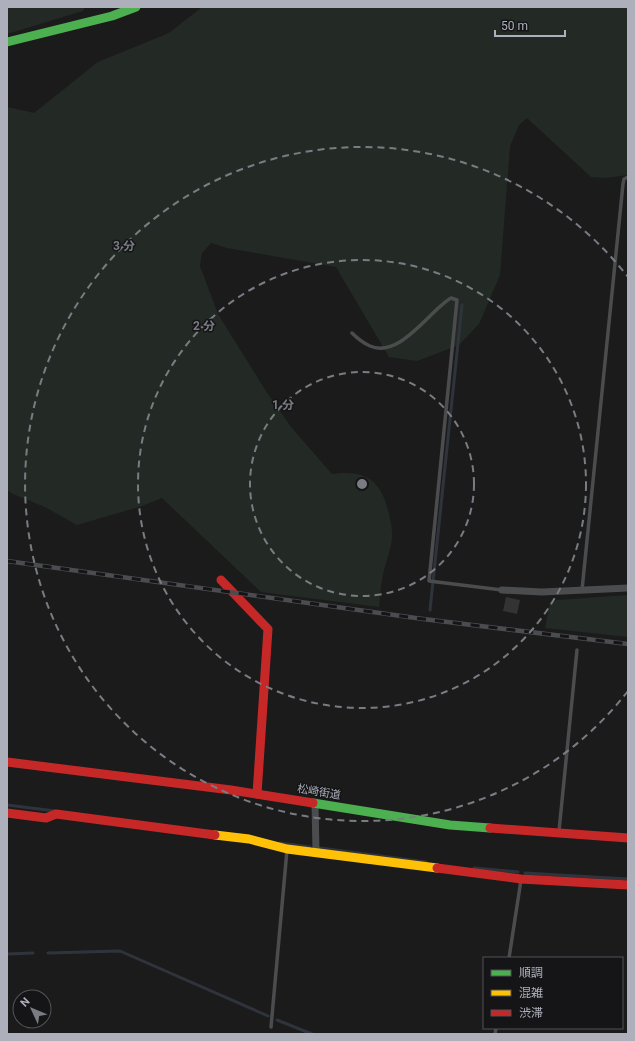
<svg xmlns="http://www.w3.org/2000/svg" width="635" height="1041" viewBox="0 0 635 1041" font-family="Roboto,'Noto Sans JP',sans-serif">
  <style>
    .green { fill: #232a25 }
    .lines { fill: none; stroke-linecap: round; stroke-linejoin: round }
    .stream { stroke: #2f343c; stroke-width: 3 }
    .building { fill: #333 }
    .lane { stroke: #4b4c4e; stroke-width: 3.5 }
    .street { stroke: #4b4c4e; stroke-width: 7 }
    .fast { stroke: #4caf50; stroke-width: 9 }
    .slow { stroke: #ffc107; stroke-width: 9 }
    .jam { stroke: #c62828; stroke-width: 9 }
    .rail-casing { stroke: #4b4c4f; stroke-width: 4.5 }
    .rail { stroke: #151517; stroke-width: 3; stroke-dasharray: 9; stroke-linecap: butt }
    .ring { fill: none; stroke: #7a7c83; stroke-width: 2; stroke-dasharray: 7 5 }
    .labels { text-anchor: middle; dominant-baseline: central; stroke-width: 3; stroke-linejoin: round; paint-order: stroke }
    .street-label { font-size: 11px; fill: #adb0bb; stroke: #151517 }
    .centre { fill: #7a7c83; stroke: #151517; stroke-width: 2 }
    .ring-label { font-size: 12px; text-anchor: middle; font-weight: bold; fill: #7a7c83; stroke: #151517; stroke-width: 3; stroke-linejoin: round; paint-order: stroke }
  </style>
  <rect width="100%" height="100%" fill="#1b1b1b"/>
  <g class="green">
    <polygon points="7,7 85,7 83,11 7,34"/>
    <path d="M202,7h426v168l-23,3 -14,-1 -64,-59 -8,7 -9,21 -10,129 -21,49 -20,21 -42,16 -28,-4 -53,-90 -109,-19 -16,-5 -9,10 -2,13 18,48 46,74 27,39 41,47c34,-5 50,7 57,40 1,5 3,12 3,18 1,16 -8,32 -10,48 -2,9 -2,18 -3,27l-118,-15 -99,-94 -20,8 -65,19 -32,-18 -32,-13 -6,-4v-383l27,6 64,-51 71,-29z"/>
    <polygon points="628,595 628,637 545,628 550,603 557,600"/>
  </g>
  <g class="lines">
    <g class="stream">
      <polyline points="430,610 462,305"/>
      <polyline points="7,805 55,811"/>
      <polyline points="280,843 310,847"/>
      <polyline points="320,848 426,862"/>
      <polyline points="474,868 518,872"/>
      <polyline points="525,873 628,879"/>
      <polyline points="48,953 120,951 268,1016"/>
      <polyline points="7,954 33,953"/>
      <polyline points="277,1020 312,1034"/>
    </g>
  </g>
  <polygon class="building" points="506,597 520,600 517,614 503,611"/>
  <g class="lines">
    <g class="lane">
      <path d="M352,333c5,5 11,10 18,13 30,13 60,-36 81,-48l6,2 -28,281 73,9"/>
      <polyline points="582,590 623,184 624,179 628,177"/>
      <polyline points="559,831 577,650"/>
      <polyline points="509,958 521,880"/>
      <polyline points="271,1027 287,850"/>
      <polyline points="495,1034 496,1028"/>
    </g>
    <g class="street">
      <polyline points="502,590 542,592 628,588"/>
      <polyline points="315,803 316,852"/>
    </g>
    <g class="fast">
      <polyline points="7,42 112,16 136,7"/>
      <polyline points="313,803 450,825 490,828"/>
    </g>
    <polyline class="slow" points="215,835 249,839 287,849 437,868"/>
    <g class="jam">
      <polyline points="221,580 268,629 257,794"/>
      <polyline points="7,762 231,790 313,803"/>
      <polyline points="7,813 46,818 56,814 215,835"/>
      <polyline points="490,828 628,838"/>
      <polyline points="437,868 521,879 628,885"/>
    </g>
    <defs>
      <polyline id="rail" points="7,561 423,619 628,644"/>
    </defs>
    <use href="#rail" class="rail-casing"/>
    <use href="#rail" class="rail"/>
  </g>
  <g class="ring">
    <circle cx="362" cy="484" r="112"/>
    <circle cx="362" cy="484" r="224"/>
    <path d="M628 691A337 337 0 1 1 628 277"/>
  </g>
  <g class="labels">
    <g class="street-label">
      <text transform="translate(319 792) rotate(9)">松崎街道</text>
    </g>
  </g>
  <circle cx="362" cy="484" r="6" class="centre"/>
  <g class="ring-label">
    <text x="124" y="250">3 分</text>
    <text x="204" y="330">2 分</text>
    <text x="283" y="409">1 分</text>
  </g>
  <rect width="635" height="1041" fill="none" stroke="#adb0bb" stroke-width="16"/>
  <rect x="483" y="957" width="140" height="72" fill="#151517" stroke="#525359"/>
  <rect x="491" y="970" width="20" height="6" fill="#4caf50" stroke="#525359"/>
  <text x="519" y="977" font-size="12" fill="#adb0bb">順調</text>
  <rect x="491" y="990" width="20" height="6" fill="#ffc107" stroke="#525359"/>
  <text x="519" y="997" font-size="12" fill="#adb0bb">混雑</text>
  <rect x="491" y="1010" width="20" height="6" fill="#c62828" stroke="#525359"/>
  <text x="519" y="1017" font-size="12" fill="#adb0bb">渋滞</text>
  <g transform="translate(32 1009) rotate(314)"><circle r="19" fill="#151517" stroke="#525359"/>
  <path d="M0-3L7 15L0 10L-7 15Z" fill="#7a7c83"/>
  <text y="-6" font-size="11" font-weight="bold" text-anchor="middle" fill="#adb0bb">N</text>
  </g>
  <path d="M495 30v6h70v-6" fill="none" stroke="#adb0bb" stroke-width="2"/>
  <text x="501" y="30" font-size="12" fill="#adb0bb" stroke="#151517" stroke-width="3" paint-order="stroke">50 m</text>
</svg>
